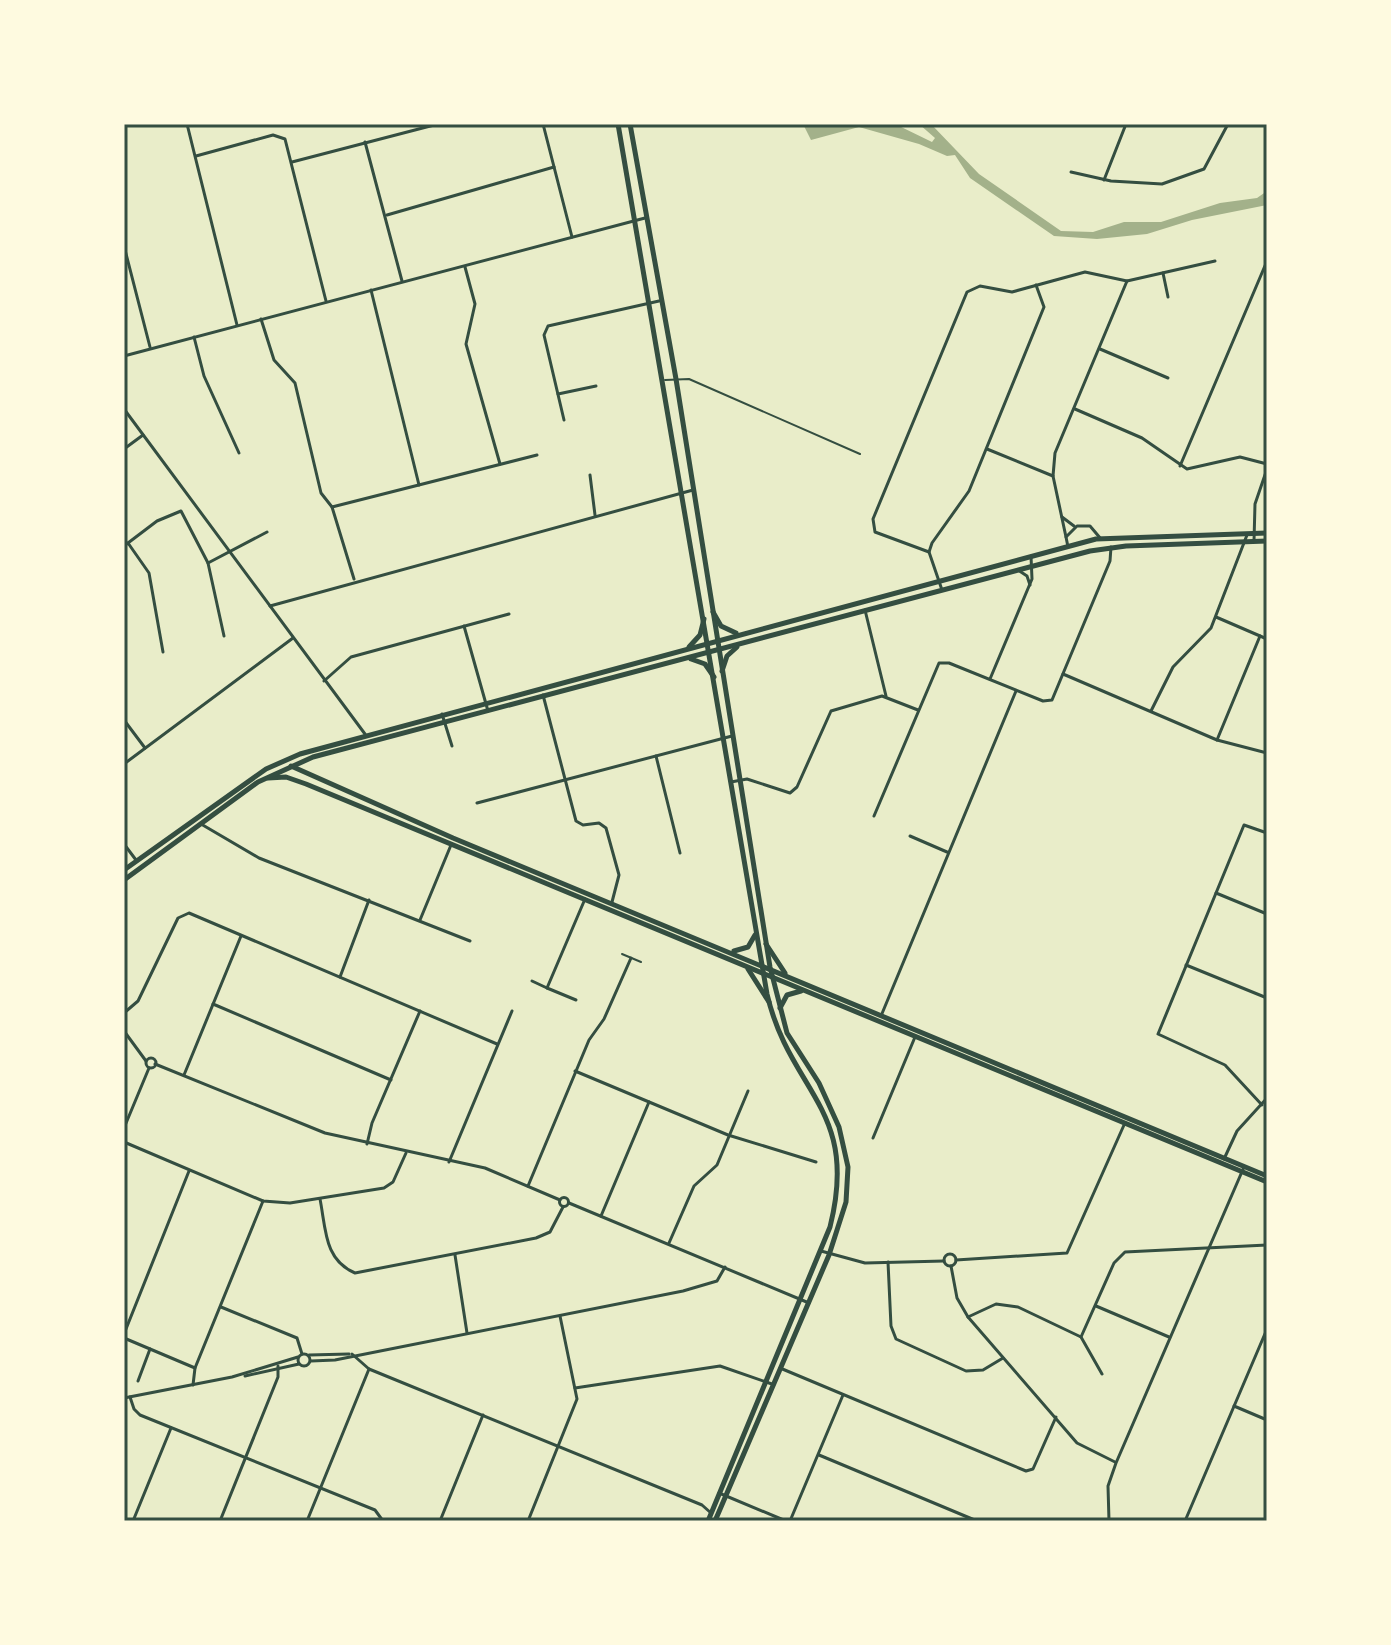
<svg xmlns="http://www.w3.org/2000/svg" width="1391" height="1645" viewBox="0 0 1391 1645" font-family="Ubuntu,sans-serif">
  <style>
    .water { fill: #a3b18a }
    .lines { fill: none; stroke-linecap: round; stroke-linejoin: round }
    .service { stroke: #344e41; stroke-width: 2 }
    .minor { stroke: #344e41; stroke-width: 3 }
    .secondary { stroke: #344e41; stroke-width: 5 }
    .primary { stroke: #344e41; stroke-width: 5 }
    .neatline { fill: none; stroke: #344e41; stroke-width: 3 }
  </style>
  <rect width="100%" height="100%" fill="#e9edc9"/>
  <polygon class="water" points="803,124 895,124 932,142 935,138 919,124 931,124 979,174 1061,231 1093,232 1124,222 1161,222 1220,203 1257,198 1267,191 1267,205 1192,220 1147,234 1097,239 1054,236 970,178 955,155 947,156 919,144 859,127 811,140"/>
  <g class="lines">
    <g class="service">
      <polyline points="665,380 689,379 860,454"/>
      <polyline points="622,954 641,962"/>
    </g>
    <g class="minor">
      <polyline points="124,124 125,124"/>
      <polyline points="187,124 237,325"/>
      <polyline points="543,124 572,237"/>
      <polyline points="365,142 402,281"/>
      <polyline points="196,156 273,135 285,139 326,301"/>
      <polyline points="292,162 438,124"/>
      <polyline points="1071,172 1111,181 1162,184 1204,169 1228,124"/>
      <polyline points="1104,180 1126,124"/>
      <polyline points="387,215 554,167"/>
      <polyline points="124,246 150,347"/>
      <polyline points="465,267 475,304 466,344 500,464"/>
      <polyline points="1163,273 1168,297"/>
      <polyline points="371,290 419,485"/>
      <polyline points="261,319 274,360 295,383 321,493 332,507 354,579"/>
      <polyline points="194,337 204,376 239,453"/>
      <polyline points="1100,349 1168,378"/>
      <polyline points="124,356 645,218"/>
      <polyline points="558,394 596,386"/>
      <polyline points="124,409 365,734"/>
      <polyline points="1075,409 1142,438 1187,469 1240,457 1267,464"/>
      <polyline points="564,420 544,335 548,326 659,301"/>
      <polyline points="124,449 143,435"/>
      <polyline points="987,449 1053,476"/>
      <polyline points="1180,466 1267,261"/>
      <polyline points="590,475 595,515"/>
      <polyline points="332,507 537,455"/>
      <polyline points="1062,517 1074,526"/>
      <polyline points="1066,537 1053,476 1055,453 1127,281"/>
      <polyline points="1254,541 1255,504 1267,469"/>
      <polyline points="128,543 149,573 163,652"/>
      <polyline points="124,546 157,521 181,511 208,563 267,532"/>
      <polyline points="1068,547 1066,537 1077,526 1090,526 1101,539"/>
      <polyline points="929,552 875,532 873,519 967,292 980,286 1012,292 1085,272 1127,281 1215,261"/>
      <polyline points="208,563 224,636"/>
      <polyline points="1018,570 1027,576 1030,585"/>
      <polyline points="942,590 929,552 932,543 969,491 1044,307 1036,285"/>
      <polyline points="270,606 693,490"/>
      <polyline points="865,610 886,696"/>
      <polyline points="1216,617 1267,639"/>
      <polyline points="464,626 488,711"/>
      <polyline points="1063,674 1217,740 1267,753"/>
      <polyline points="990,679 1032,579 1031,556"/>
      <polyline points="324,681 351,657 509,614"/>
      <polyline points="543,695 576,821 583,825 599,823 606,828 619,875 612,902"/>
      <polyline points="1151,711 1173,667 1211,628 1247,535"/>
      <polyline points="442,714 452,746"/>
      <polyline points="124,720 145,748"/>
      <polyline points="1217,740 1260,636"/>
      <polyline points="656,756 680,853"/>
      <polyline points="124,764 293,638"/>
      <polyline points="731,782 747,779 790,793 797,787 831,711 882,696 918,710"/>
      <polyline points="477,803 732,736"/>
      <polyline points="874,816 939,663 949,663 1043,701 1052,700 1110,561 1111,547"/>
      <polyline points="201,824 259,858 470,941"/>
      <polyline points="910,836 947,852"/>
      <polyline points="124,844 136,860"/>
      <polyline points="1216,893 1267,914"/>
      <polyline points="420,920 451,845"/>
      <polyline points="1186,965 1267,998"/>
      <polyline points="340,977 369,900"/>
      <polyline points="532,981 547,988"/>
      <polyline points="576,1000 547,988 585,899"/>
      <polyline points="213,1004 391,1080"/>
      <polyline points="124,1013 138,1001 178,918 189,913 497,1044"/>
      <polyline points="881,1016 1016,691"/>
      <polyline points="124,1031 146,1061"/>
      <circle cx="151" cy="1063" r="5"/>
      <polyline points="155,1064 325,1133 485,1168 560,1200"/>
      <polyline points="575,1071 728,1135 816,1162"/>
      <polyline points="184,1075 241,936"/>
      <polyline points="1262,1105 1225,1065 1158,1034 1244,825 1267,833"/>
      <polyline points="124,1128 149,1068"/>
      <polyline points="873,1138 915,1037"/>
      <polyline points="124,1142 263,1201 290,1203 384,1188 393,1182 406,1153"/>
      <polyline points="367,1144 372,1123 420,1011"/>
      <polyline points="1224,1159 1237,1131 1267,1098"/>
      <polyline points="449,1162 512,1011"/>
      <polyline points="528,1186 589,1040 604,1019 631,958"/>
      <circle cx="564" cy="1202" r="4.5"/>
      <path d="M320,1199c6,30 4,61 35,74l181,-35 14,-6 13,-25"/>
      <polyline points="569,1203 809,1303"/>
      <polyline points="601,1216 649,1102"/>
      <polyline points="669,1243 694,1186 717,1165 748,1091"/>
      <polyline points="821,1251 865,1263 944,1261"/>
      <circle cx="950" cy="1260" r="6"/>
      <polyline points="455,1255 467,1333"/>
      <polyline points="956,1260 1067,1253 1124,1125"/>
      <polyline points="888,1262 891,1326 896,1339 966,1371 983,1370 1003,1358"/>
      <polyline points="951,1266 957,1298 968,1317 1077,1443 1115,1462"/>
      <polyline points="1096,1306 1169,1337"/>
      <polyline points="221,1307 297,1338 302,1354"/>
      <polyline points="968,1317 996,1304 1018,1307 1081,1337 1102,1374"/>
      <polyline points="124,1334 189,1171"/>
      <polyline points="1081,1337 1114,1263 1125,1252 1267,1245"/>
      <polyline points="124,1338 195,1368"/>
      <circle cx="304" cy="1360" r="6"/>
      <polyline points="352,1354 369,1369 702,1505 711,1513"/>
      <polyline points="309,1355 349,1354"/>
      <polyline points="311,1361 335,1360 683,1291 717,1281 725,1267"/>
      <polyline points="780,1368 1026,1471 1033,1469 1056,1417"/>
      <polyline points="245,1376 299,1364"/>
      <polyline points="138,1381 150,1349"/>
      <polyline points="193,1385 195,1368 263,1201"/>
      <polyline points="575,1388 720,1366 772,1384"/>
      <polyline points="130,1397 134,1409 140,1415 375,1510 383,1521"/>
      <polyline points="124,1398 232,1377 298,1357"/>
      <polyline points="1234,1406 1267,1420"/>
      <polyline points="819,1455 977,1521"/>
      <polyline points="719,1493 786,1521"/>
      <polyline points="133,1521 171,1428"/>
      <polyline points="220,1521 278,1377 278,1366"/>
      <polyline points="307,1521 369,1369"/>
      <polyline points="440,1521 483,1415"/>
      <polyline points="528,1521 577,1399 560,1316"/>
      <polyline points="790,1521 843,1395"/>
      <polyline points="1109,1521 1108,1486 1116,1463 1244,1167"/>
      <polyline points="1185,1521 1267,1329"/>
    </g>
    <g class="secondary">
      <path d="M618,124l149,870c23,99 93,114 63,233l-122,294"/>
      <polyline points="630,124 676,379 770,967 787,1033 819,1083 839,1127 848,1167 846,1202 829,1255 715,1521"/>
    </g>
    <g class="primary">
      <polyline points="713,612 721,626 736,633"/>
      <polyline points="689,647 700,635 704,619"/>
      <polyline points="691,659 705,664 714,677"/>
      <polyline points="722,671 727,656 737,647"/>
      <polyline points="291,766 453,838 1267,1176"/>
      <polyline points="268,778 286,777 306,784 1267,1182"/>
      <polyline points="124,870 266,769 300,754 1096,539 1267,533"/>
      <polyline points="124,880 258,782 313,757 1090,551 1126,546 1267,541"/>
      <polyline points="766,944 785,973"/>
      <polyline points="734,951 748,947 755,935"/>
      <polyline points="748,969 769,1002"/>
      <polyline points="780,1008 787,995 801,991"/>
    </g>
  </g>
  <rect width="1391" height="1645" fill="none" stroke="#fefae0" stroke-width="252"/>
  <rect x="126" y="126" width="1139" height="1393" class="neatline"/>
</svg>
